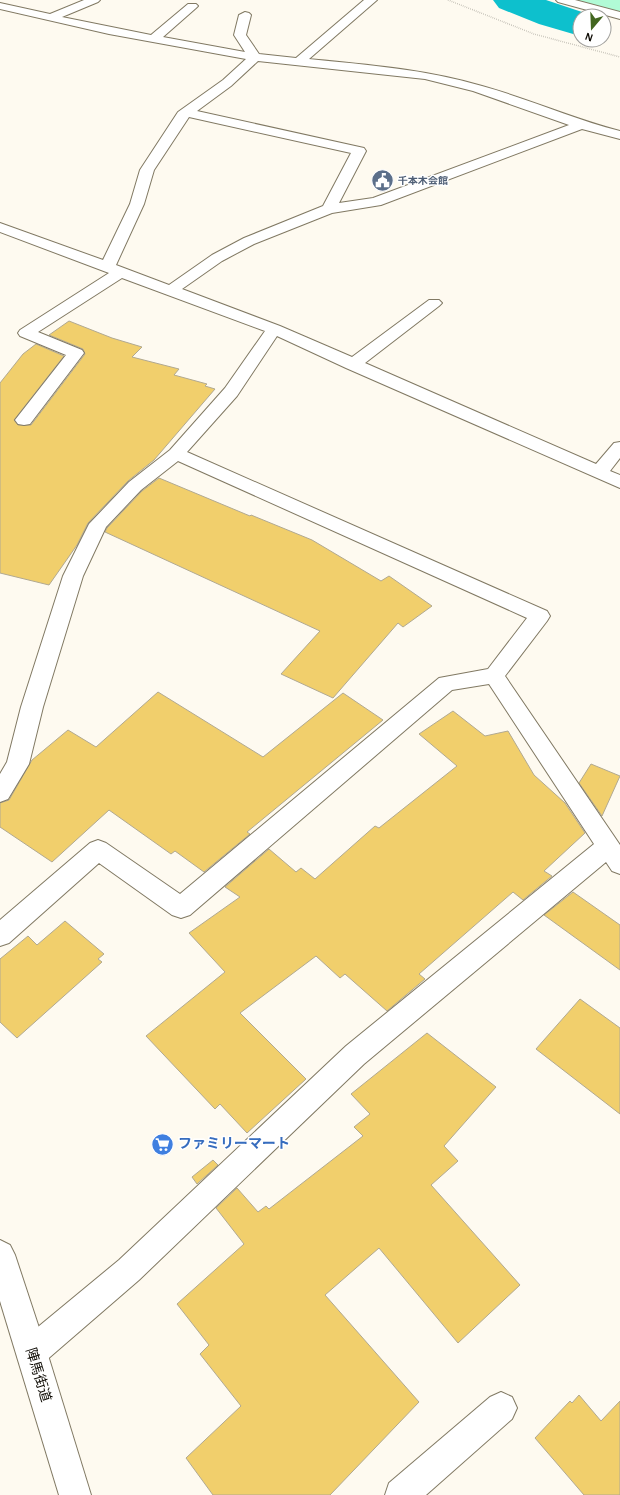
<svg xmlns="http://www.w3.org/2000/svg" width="620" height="1495" viewBox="0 0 620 1495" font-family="'Alegreya Sans','Noto Sans JP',sans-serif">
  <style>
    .green { fill: #b1fbd6 }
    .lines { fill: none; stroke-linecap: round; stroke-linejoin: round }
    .river { fill: #0dc0cd; fill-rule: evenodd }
    .building { fill: #f1cf6c; stroke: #b1a991 }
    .minor-casing { stroke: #817963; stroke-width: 2 }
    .major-casing { stroke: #817963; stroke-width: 2 }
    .path { stroke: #9f9c93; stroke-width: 1.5; stroke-dasharray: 0.5 1.5; stroke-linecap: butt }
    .minor { fill: #fff; fill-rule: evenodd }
    .major { fill: #fff; fill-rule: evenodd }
    .labels { text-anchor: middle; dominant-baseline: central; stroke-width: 3; stroke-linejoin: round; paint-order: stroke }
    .far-service-label { font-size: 10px; font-weight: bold; fill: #4e5e75; stroke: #fff; text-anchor: start }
    .near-shop-label { font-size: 14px; font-weight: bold; fill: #366cbe; stroke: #fff; text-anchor: start }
    .near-street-label { font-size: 14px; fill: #0f0c05; stroke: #fff }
  </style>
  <rect width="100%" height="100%" fill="#fefaf0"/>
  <polygon class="green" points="574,0 620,0 620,13"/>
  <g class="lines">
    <polygon class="river" points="493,0 546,0 594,16 580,16 580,36 539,24 499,8"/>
  </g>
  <g class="building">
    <polygon points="69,321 112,338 142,347 132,357 179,369 174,375 207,384 205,386 215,389 154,460 128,481 88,523 77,545 49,585 0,573 0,383 23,354 36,344 64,356 14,420 18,425 31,425 85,354 83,349 49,335"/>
    <polygon points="159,478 250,516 251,515 312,540 381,581 389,576 432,606 403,627 398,623 333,698 281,674 320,631 105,532 107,528 142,491"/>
    <polygon points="158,692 263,757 343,693 383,720 247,832 250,834 204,872 175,851 171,854 109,810 52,862 0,827 0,803 9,800 32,760 68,730 96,747"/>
    <polygon points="453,711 485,736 508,731 534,775 565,803 585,833 544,871 552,876 523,900 513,892 419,974 425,979 387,1011 345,974 340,978 316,956 240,1013 306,1079 247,1133 220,1104 215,1109 146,1036 225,972 189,933 240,897 225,887 269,849 296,872 301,868 315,879 375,826 379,828 457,766 419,734"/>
    <polygon points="591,764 620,776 602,816 579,783"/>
    <polygon points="573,892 620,925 620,970 544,915"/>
    <polygon points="65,921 104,954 98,959 102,962 17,1038 0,1022 0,959 28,936 37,945"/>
    <polygon points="580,999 620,1028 620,1114 536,1049"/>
    <polygon points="427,1033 496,1087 444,1146 458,1161 431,1185 520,1285 458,1343 379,1248 325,1295 419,1402 330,1495 213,1495 186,1458 241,1406 200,1354 209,1345 177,1304 244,1244 216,1208 237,1188 258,1212 266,1206 269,1209 363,1136 354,1127 370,1114 351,1094"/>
    <polygon points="213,1160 218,1165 197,1184 192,1177"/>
    <polygon points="579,1395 601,1421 620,1401 620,1495 584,1495 535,1438 570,1401 572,1403"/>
  </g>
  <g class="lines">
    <defs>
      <g id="minor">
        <path d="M84,0h16l-2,2 -36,15 89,18 37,-31h8l2,2 -2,2 -33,29 82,15 -11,-17 5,-20 6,-3 4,1 2,2 -5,20 13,19 37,4 68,-58h13l-68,59c58,6 116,10 173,27 47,13 91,33 138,45v8l-38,-10 -201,76 -49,8 -78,31 -32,17 -40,28 98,37 72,31 77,-57h10l3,3 -3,3 -74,57 231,101 18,-21 6,-1v16l-10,13 10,4v13l-274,-120 -69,-32 -40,60 -50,56 360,159 3,5 -3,5 -42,55 115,169v29l-8,-3 -6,-9 -242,202 -225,216 -96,83 -11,4 -11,-4 -4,-11 4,-11 98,-81 227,-214 248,-202 -105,-160 -37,6 -262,225 -9,3 -9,-3 -73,-52 -90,80 -9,3v-26l90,-77 8,-3 8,3 74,51 259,-216 49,-9 39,-51 -349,-157 -37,29 -35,37 -23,49 -40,131 -14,57 -21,35 -8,3v-28l7,-12 14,-55 42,-131 26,-52 40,-42 41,-32 55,-62 40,-57 -143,-53 -84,54 44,18 2,3 -54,71 -6,1 -6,-1 -3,-4 51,-65 -46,-19 -2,-3 2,-3 89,-57 -109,-41v-9l103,37 27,-56 10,-34 38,-58 45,-32 23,-21 -137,-25 -109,-25v-6l50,11zM258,61l167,18 48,12 96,34 -196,73 -34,5 27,-52 -2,-3 -167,-37 34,-25zM189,117l162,36 -28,53 -79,32 -32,17 -43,30 -53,-20 28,-61 10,-34z"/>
        <polygon points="556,0 575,0 620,12 620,19 558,2"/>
        <polygon points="501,1392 512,1397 517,1408 512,1419 426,1495 385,1495 389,1483 490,1397"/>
      </g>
      <polygon id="major" points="0,1240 10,1245 15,1255 47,1352 91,1495 59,1495 0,1301"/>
    </defs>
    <use href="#minor" class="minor-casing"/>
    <use href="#major" class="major-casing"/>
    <polyline class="path" points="448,0 534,34 620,57"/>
    <use href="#minor" class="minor"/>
    <use href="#major" class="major"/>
  </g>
  <defs>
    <symbol id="civic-disc" viewBox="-11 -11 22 22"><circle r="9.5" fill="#5c6f8a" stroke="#fff"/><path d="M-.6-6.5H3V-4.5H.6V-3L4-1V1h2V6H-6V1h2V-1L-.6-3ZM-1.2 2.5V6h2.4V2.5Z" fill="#fff"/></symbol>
    <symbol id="supermarket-disc" viewBox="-11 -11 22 22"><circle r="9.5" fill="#3f7fe0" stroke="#fff"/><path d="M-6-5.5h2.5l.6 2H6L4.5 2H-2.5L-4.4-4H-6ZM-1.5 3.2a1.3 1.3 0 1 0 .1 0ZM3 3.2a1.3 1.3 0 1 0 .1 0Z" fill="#fff"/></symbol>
  </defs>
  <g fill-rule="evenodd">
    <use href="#civic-disc" x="370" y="168" width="25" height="25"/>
    <use href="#supermarket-disc" x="150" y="1132" width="25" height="25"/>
  </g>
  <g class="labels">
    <g class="far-service-label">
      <text x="398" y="181">千本木会館</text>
    </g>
    <g class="near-shop-label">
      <text x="178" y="1144">ファミリーマート</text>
    </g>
    <g class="near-street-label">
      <text transform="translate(38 1375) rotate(73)">陣馬街道</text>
    </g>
  </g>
  <g transform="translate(592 28) rotate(199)"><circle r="19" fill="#ffffff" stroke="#9f9e9b"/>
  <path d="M0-3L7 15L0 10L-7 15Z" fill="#42661f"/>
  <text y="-6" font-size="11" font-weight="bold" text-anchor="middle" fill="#0f0c05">N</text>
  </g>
</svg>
